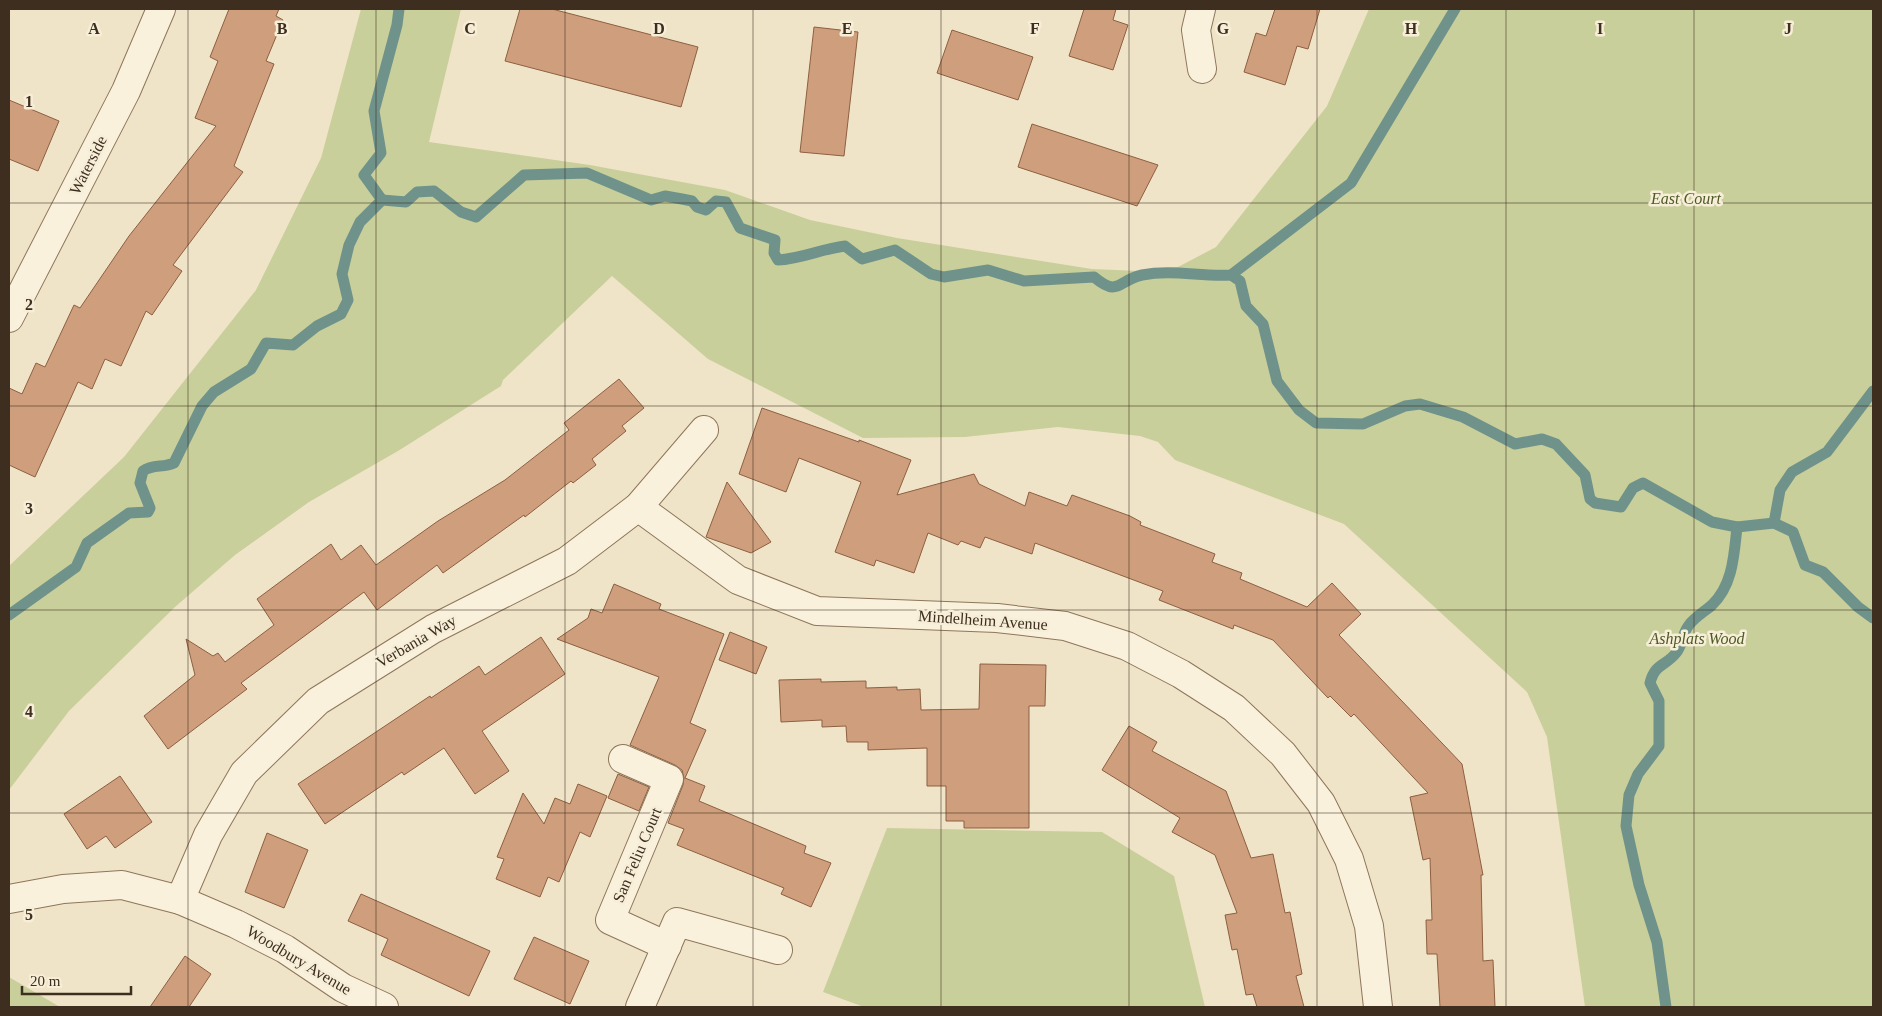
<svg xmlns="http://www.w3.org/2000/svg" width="1882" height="1016" viewBox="0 0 1882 1016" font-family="'Times New Roman',serif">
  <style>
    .green { fill: #c9cf9b }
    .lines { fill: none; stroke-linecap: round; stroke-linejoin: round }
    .stream { stroke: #6f938a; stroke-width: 11 }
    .building { fill: #cf9f7d; stroke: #8d5f41 }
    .minor-casing { stroke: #8d765c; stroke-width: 30 }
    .minor { stroke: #faf1dc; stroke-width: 28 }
    .grid { fill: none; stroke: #3d2e20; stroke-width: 1; stroke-opacity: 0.55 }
    .labels { text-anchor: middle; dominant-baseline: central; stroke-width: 5; stroke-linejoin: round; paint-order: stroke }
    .street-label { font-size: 16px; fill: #3d2e20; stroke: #f7eed8 }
    .park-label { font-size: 16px; font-style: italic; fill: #4d5a26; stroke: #f7eed8 }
    .grid-label { font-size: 16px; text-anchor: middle; font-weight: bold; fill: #3d2e20; stroke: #f7eed8; stroke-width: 5; stroke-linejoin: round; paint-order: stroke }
  </style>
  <rect width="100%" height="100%" fill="#f0e4c8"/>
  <g class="green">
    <polygon points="361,9 461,9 429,142 590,165 725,190 810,220 897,238 1092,269 1139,271 1178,267 1216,247 1327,106 1369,9 1873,9 1873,1007 1585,1007 1547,737 1527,692 1344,524 1175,460 1158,442 1140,436 1058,427 965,437 863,438 708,359 612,276 503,380 501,386 398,451 309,502 235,555 175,607 69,711 9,790 9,566 124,457 256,290 321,158"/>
    <polygon points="887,828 1102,832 1174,876 1205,1007 864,1007 823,992"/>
    <polygon points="9,977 60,1007 9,1007"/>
  </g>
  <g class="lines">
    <g class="stream">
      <polyline points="382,200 364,175 381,153 374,111 397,25 399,9"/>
      <polyline points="1231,275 1240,281 1246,306 1263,324 1277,381 1299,410 1316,423 1363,424 1405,406 1420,404 1463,417 1515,444 1542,439 1556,444 1585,475 1590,499 1595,503 1621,507 1633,488 1643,483 1712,522 1737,527 1774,523 1793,532 1805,565 1823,572 1858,607 1873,618"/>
      <polyline points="1774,523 1780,490 1792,472 1827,452 1873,391"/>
      <path d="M9,615l67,-48 11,-24 42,-30 19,-1 2,-4 -10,-25 3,-12c10,-7 20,-3 31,-8l28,-57 12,-14 37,-23 15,-26 27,2 24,-19 24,-12 7,-14 -6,-26 7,-29 11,-23 22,-22 24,2 11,-10 17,-1 27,21 15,5 48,-42 63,-2 64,27 14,-4 17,3 10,2 5,6 9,3 10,-9 10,1 14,26 35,12 -1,13 4,7c23,-1 43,-11 67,-14l17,13 33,-9 36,24 13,3 44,-7 36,11 70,-4c25,21 24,3 48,-2 30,-6 59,2 89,0l120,-92 104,-174"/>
      <path d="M1666,1007l-9,-65 -18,-57 -13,-59 3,-31 9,-21 21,-28v-45l-9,-18c5,-20 16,-17 26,-30 7,-8 6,-20 13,-28 6,-8 15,-13 23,-20 21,-20 22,-50 25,-78"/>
    </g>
  </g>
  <g class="building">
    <polygon points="229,9 279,9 276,16 283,20 266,61 274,64 234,166 243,172 173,265 182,271 152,315 146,311 121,366 105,359 92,389 78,382 35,477 9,465 9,388 22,394 36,363 45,367 74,305 80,308 129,236 216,126 195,118 218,61 210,57"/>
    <polygon points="520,9 552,9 698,47 681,107 505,61"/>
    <polygon points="1084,9 1116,9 1113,20 1128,25 1113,70 1069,56"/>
    <polygon points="1275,9 1320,9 1308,49 1297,46 1285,85 1244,72 1256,33 1266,36"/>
    <polygon points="814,27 858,32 844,156 800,152"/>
    <polygon points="952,30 1033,57 1018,100 937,73"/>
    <polygon points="9,100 59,121 38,171 9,159"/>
    <polygon points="1032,124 1158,165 1137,206 1018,167"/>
    <polygon points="619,379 644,408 622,426 626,431 592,459 596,465 573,483 571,481 525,517 524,515 443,573 437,565 377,610 364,592 241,683 247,689 168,749 144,716 195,675 186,639 213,656 218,653 225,662 274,625 257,599 331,544 341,560 361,545 376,565 438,521 505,480 569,430 564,423"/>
    <polygon points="762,408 859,442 859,440 911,460 897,495 974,474 979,484 1025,506 1029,492 1067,506 1072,495 1130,516 1141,522 1140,525 1215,554 1212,562 1242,573 1240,579 1307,607 1332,583 1361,614 1339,635 1462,764 1483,875 1481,875 1483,961 1493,960 1495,1007 1440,1007 1437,954 1427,954 1426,920 1432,920 1430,858 1423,860 1410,797 1428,793 1354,714 1351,717 1330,696 1328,698 1273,640 1234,625 1233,629 1159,600 1163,591 1035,543 1032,554 985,537 980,548 961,541 958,545 928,533 914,573 876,560 874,566 835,552 861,482 799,458 786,492 739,474"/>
    <polygon points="727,482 771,542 751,553 706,537"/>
    <polygon points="614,584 661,604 659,609 724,634 690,723 706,730 685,778 705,786 699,801 806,846 804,853 831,863 811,907 781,894 784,888 677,845 684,829 668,823 683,785 684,778 682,770 675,765 630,745 659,677 557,639 588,618 591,609 602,613"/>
    <polygon points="730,632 767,647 756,674 719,660"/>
    <polygon points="541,637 565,674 482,731 509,771 475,794 444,748 404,775 402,772 325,824 298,784 430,696 431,698 479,666 485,675"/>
    <polygon points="980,664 1046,665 1045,706 1029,706 1029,828 964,828 964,821 946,821 946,786 927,786 927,748 868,750 868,742 847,742 846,726 822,727 822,720 781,722 779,680 821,679 821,682 866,681 866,688 897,687 897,690 920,689 921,710 979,709"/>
    <polygon points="1129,726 1157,742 1152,751 1226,791 1251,858 1273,854 1285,913 1290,912 1302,974 1296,976 1304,1007 1257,1007 1253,994 1246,995 1237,949 1232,950 1225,915 1237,913 1215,855 1172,832 1180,818 1102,770"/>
    <polygon points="618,774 649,787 639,811 608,798"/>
    <polygon points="120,776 152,822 115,848 106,836 87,849 64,814"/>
    <polygon points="578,784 607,796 590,837 580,832 559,882 548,877 540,897 496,879 504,859 497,857 523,793 544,824 555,798 570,804"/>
    <polygon points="267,833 308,850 284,908 245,892"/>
    <polygon points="361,894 490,951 469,996 381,955 388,939 348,921"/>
    <polygon points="534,937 589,961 570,1004 514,979"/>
    <polygon points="185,956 211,974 189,1007 150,1007"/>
  </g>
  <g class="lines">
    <defs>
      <g id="minor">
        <polyline points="1201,9 1196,30 1202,69"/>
        <polyline points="9,318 126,91 161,9"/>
        <polyline points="638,507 738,580 817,611 997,618 1065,626 1127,646 1181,674 1234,708 1283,754 1321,803 1349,859 1369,926 1378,1007"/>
        <polyline points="623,759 669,779 610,920 667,946"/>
        <polyline points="9,899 63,889 122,885 180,900 236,924 285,949 343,988 384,1007"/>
        <polyline points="180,900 208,835 244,773 318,701 433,629 567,561 638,507 704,430"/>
        <polyline points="640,1007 677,922 778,950"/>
      </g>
    </defs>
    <use href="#minor" class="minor-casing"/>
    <use href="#minor" class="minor"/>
  </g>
  <path class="grid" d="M188,9v998M376,9v998M565,9v998M753,9v998M941,9v998M1129,9v998M1317,9v998M1506,9v998M1694,9v998M9,203h1864M9,406h1864M9,610h1864M9,813h1864"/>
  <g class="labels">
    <g class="street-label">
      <text transform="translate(88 165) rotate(-63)">Waterside</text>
      <text transform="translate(983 620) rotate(4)">Mindelheim Avenue</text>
      <text transform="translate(416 641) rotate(-30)">Verbania Way</text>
      <text transform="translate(637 855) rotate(-67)">San Feliu Court</text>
      <text transform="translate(299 960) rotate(31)">Woodbury Avenue</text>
    </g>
    <g class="park-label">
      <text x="1686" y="198">East Court</text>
      <text x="1697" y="638">Ashplats Wood</text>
    </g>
  </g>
  <g class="grid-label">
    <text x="94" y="34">A</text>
    <text x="282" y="34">B</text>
    <text x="470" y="34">C</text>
    <text x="659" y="34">D</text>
    <text x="847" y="34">E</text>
    <text x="1035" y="34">F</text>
    <text x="1223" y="34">G</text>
    <text x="1411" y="34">H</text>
    <text x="1600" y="34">I</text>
    <text x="1788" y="34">J</text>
    <text x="29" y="107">1</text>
    <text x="29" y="310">2</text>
    <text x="29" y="514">3</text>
    <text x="29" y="717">4</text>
    <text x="29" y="920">5</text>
  </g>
  <rect width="1882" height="1016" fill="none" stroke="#3d2e20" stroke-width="20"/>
  <path d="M22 986v8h109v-8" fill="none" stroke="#3d2e20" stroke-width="2.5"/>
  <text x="30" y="986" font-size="15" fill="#3d2e20" stroke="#f7eed8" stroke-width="4" paint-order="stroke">20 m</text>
</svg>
